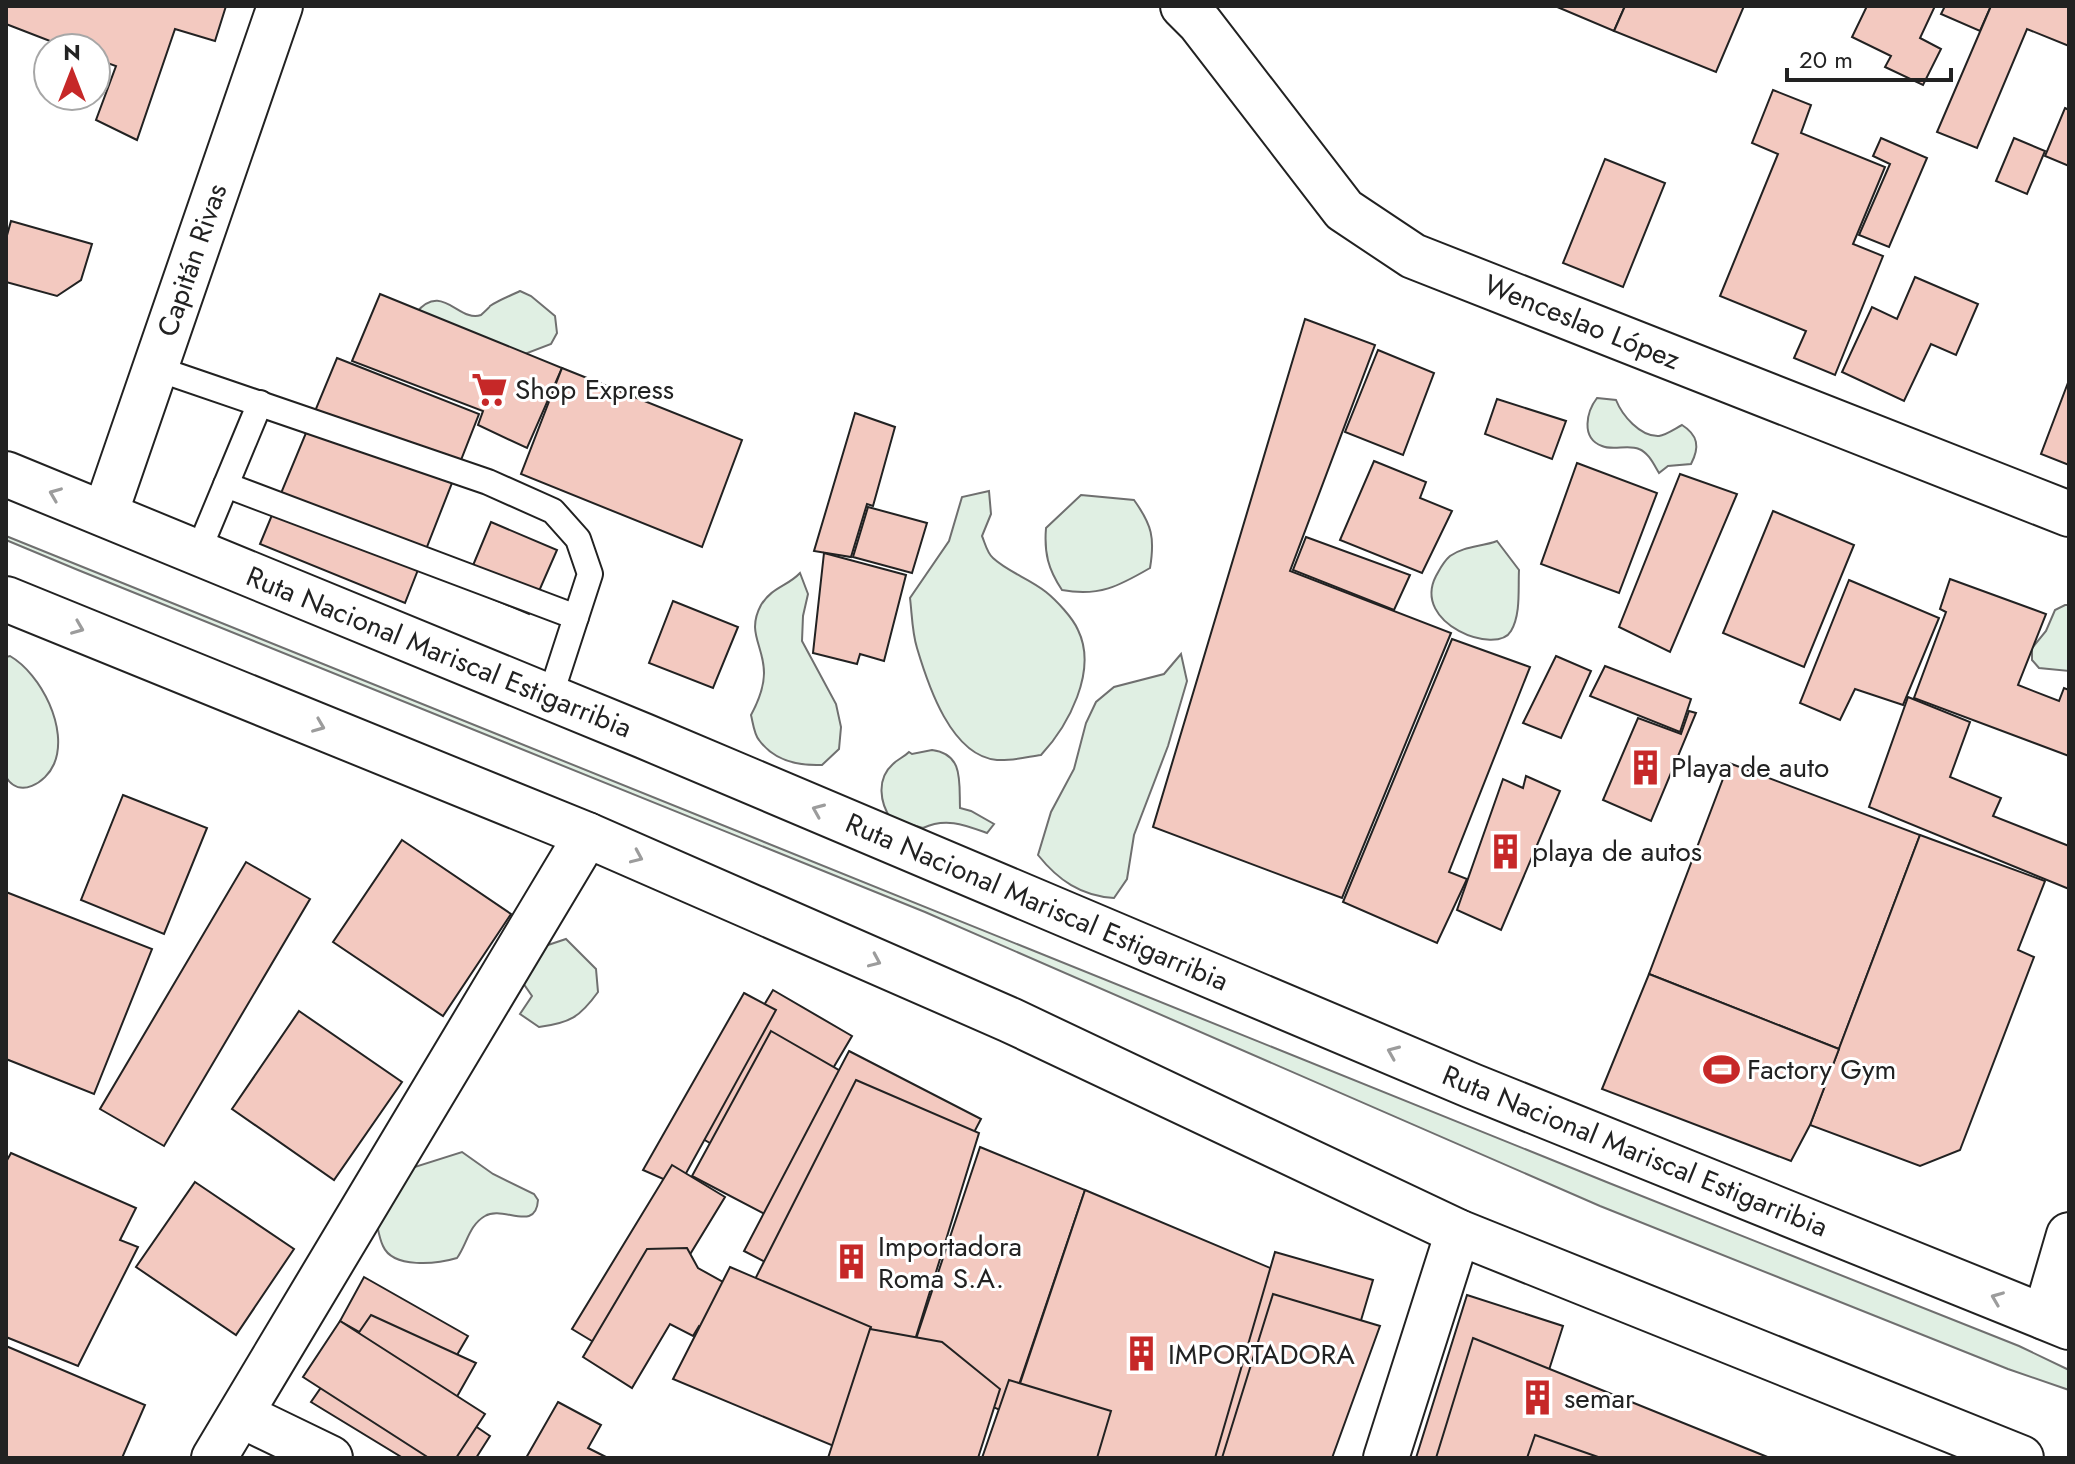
<svg xmlns="http://www.w3.org/2000/svg" width="2075" height="1464" viewBox="0 0 2075 1464" font-family="Jost,sans-serif">
  <style>
    .green { fill: #e0efe3; stroke: #6f6f6f; stroke-width: 2 }
    .building { fill: #f3c9c0; stroke: #222; stroke-width: 2 }
    .lines { fill: none; stroke-linecap: round; stroke-linejoin: round }
    .lane-casing { stroke: #222; stroke-width: 28 }
    .street-casing { stroke: #222; stroke-width: 48 }
    .secondary-casing { stroke: #222; stroke-width: 48 }
    .highway-casing { stroke: #222; stroke-width: 48 }
    .lane { stroke: #fff; stroke-width: 24 }
    .street { stroke: #fff; stroke-width: 44 }
    .secondary { stroke: #fff; stroke-width: 44 }
    .highway { stroke: #fff; stroke-width: 44 }
    .oneway { stroke: #9c9c9c }
    .labels { text-anchor: middle; dominant-baseline: central; stroke-width: 6; stroke-linejoin: round; paint-order: stroke }
    .street-label { font-size: 28px; fill: #222; stroke: #fff }
    .poi-label { font-size: 28px; fill: #222; stroke: #fff; text-anchor: start }
  </style>
  <rect width="100%" height="100%" fill="#fff"/>
  <g class="green">
    <path d="M520,291l11,5 24,20 2,17 -6,11 -34,13 -101,-44c26,-32 43,10 65,2 1,-1 9,-8 9,-9 9,-6 20,-10 30,-15z"/>
    <path d="M1597,398l19,2c6,15 24,37 43,36 7,-1 17,-8 23,-11 16,10 18,22 9,39l-23,2 -9,7c-5,-8 -10,-20 -20,-24 -11,-5 -26,2 -37,-3 -22,-8 -15,-35 -5,-48z"/>
    <path d="M989,491l2,23 -9,22c3,7 5,17 11,22 15,14 37,21 53,34 10,8 27,26 32,38 20,41 -10,96 -37,125 -14,2 -30,6 -44,5 -46,-4 -69,-75 -80,-112 -5,-16 -5,-34 -7,-50l39,-57 13,-44z"/>
    <path d="M1081,495l53,5c18,25 21,38 16,68 -31,18 -51,29 -88,22 -14,-21 -18,-37 -16,-62z"/>
    <polygon points="6,536 1609,1183 2019,1346 2069,1370 2069,1390 2008,1369 1600,1206 925,912 78,570 6,540"/>
    <path d="M1497,541l22,29c-1,19 2,44 -8,61 -14,25 -100,-7 -75,-55 4,-7 7,-14 14,-20 14,-10 31,-9 47,-15z"/>
    <path d="M800,573l8,21 -5,22 -1,25 34,63 5,23 -2,22 -17,16c-24,1 -48,-4 -63,-25 -5,-6 -6,-17 -8,-25 7,-13 13,-27 13,-42 0,-28 -18,-40 -3,-68 11,-18 27,-19 39,-32z"/>
    <polygon points="2065,605 2069,605 2069,671 2039,668 2032,660 2032,648 2046,631 2055,610"/>
    <path d="M1181,654l6,27 -19,65 -34,89 -7,44 -13,19c-33,-2 -56,-18 -76,-43l13,-43 23,-43 12,-46 10,-21 18,-15 50,-13z"/>
    <path d="M10,656c31,18 59,73 44,108 -8,19 -35,35 -48,13v-120z"/>
    <path d="M932,750c32,4 27,32 28,58l11,3 23,13 -7,9c-22,-8 -41,-16 -64,-5l-32,-9c-11,-16 -15,-40 2,-55 5,-5 11,-7 16,-12l3,2z"/>
    <path d="M566,939l30,30 2,23c-18,25 -28,31 -59,35l-19,-13 12,-18 -11,-16 9,-29z"/>
    <path d="M462,1152l31,22 41,20 4,6c-2,33 -35,5 -53,16 -16,9 -18,28 -28,42 -20,6 -64,11 -74,-12 -4,-8 -5,-18 -7,-26l26,-49z"/>
  </g>
  <g class="building">
    <polygon points="6,6 226,6 215,41 175,29 137,140 96,120 116,66 96,59 96,48 68,48 6,24"/>
    <polygon points="1555,6 1625,6 1614,31"/>
    <polygon points="1625,6 1744,6 1716,72 1614,31"/>
    <polygon points="1867,6 1935,6 1920,38 1941,49 1923,85 1885,67 1891,56 1852,37"/>
    <polygon points="1945,6 1991,6 1980,31 1941,14"/>
    <polygon points="1991,6 2069,6 2069,46 2027,29 1977,148 1937,132"/>
    <polygon points="1773,90 1811,105 1801,133 1885,167 1853,244 1883,256 1835,375 1794,358 1806,331 1720,296 1778,154 1752,143"/>
    <polygon points="2065,108 2069,110 2069,166 2045,156"/>
    <polygon points="1881,138 1927,158 1889,247 1859,235 1890,164 1873,156"/>
    <polygon points="2014,138 2045,151 2027,194 1996,181"/>
    <polygon points="1605,159 1665,183 1623,287 1563,263"/>
    <polygon points="11,221 92,244 81,280 57,296 6,282 6,239"/>
    <polygon points="1915,277 1978,304 1956,355 1931,344 1904,401 1842,372 1872,307 1897,319"/>
    <polygon points="380,294 562,368 527,448 478,425 483,411 352,361"/>
    <polygon points="1305,319 1375,345 1290,571 1451,633 1342,898 1153,827"/>
    <polygon points="1378,350 1434,373 1403,455 1345,432"/>
    <polygon points="337,358 479,414 405,603 260,544"/>
    <polygon points="562,368 742,440 702,547 521,474"/>
    <polygon points="2069,380 2069,465 2041,454"/>
    <polygon points="1497,399 1566,421 1552,459 1485,434"/>
    <polygon points="855,413 895,427 873,506 867,504 851,557 814,551"/>
    <polygon points="1374,461 1426,482 1420,498 1452,511 1422,573 1340,540"/>
    <polygon points="1577,463 1657,493 1619,593 1541,564"/>
    <polygon points="1680,474 1737,494 1670,652 1619,627"/>
    <polygon points="868,507 927,523 912,573 853,557"/>
    <polygon points="1773,511 1854,545 1804,667 1723,633"/>
    <polygon points="491,522 557,550 529,614 464,587"/>
    <polygon points="1306,537 1410,575 1394,610 1293,570"/>
    <polygon points="824,553 906,575 884,661 860,654 857,664 813,653"/>
    <polygon points="1950,579 2046,614 2018,685 2059,701 2064,688 2069,690 2069,756 1914,698 1946,612 1940,609"/>
    <polygon points="1849,580 1939,618 1903,705 1855,689 1840,720 1800,703"/>
    <polygon points="673,601 738,627 713,688 649,663"/>
    <polygon points="1452,639 1530,667 1449,872 1467,879 1437,943 1343,902"/>
    <polygon points="1556,656 1591,671 1561,738 1523,723"/>
    <polygon points="1605,666 1691,699 1680,732 1590,696"/>
    <polygon points="1908,697 1970,722 1950,777 2001,798 1993,816 2069,846 2069,889 1869,807"/>
    <polygon points="1689,711 1696,713 1651,821 1603,800 1638,718 1681,734"/>
    <polygon points="1729,763 1920,835 1839,1049 1649,974"/>
    <polygon points="1526,776 1560,791 1501,930 1457,910 1503,779 1523,788"/>
    <polygon points="123,795 207,828 164,934 81,900"/>
    <polygon points="1920,835 2045,881 2018,950 2034,957 1960,1150 1920,1166 1810,1125"/>
    <polygon points="402,840 511,914 443,1016 333,942"/>
    <polygon points="246,862 310,899 164,1146 100,1109"/>
    <polygon points="6,892 152,949 94,1094 6,1059"/>
    <polygon points="1649,974 1839,1049 1810,1125 1791,1161 1602,1089"/>
    <polygon points="773,990 852,1036 769,1177 689,1131"/>
    <polygon points="744,993 776,1010 679,1186 643,1170"/>
    <polygon points="299,1011 402,1082 334,1180 232,1109"/>
    <polygon points="771,1031 856,1080 784,1224 692,1176"/>
    <polygon points="849,1051 981,1119 876,1320 744,1251"/>
    <polygon points="856,1080 979,1133 906,1369 745,1299"/>
    <polygon points="980,1147 1085,1190 1009,1414 906,1369"/>
    <polygon points="11,1153 136,1208 120,1240 138,1247 78,1366 6,1337 6,1162"/>
    <polygon points="672,1165 725,1197 625,1361 572,1329"/>
    <polygon points="195,1182 294,1249 236,1335 136,1267"/>
    <polygon points="1085,1190 1282,1273 1221,1458 995,1458"/>
    <polygon points="687,1248 698,1268 739,1291 717,1336 699,1326 693,1336 670,1324 632,1388 583,1357 647,1249"/>
    <polygon points="1275,1252 1373,1280 1320,1458 1215,1458"/>
    <polygon points="730,1267 871,1327 836,1447 673,1379"/>
    <polygon points="364,1277 468,1336 443,1379 340,1321"/>
    <polygon points="1273,1294 1380,1326 1332,1458 1222,1458"/>
    <polygon points="1467,1295 1563,1326 1521,1458 1416,1458"/>
    <polygon points="371,1315 476,1363 450,1409 490,1436 476,1458 403,1458 311,1402"/>
    <polygon points="340,1321 485,1414 456,1458 429,1458 303,1377"/>
    <polygon points="870,1329 942,1342 1000,1389 978,1458 828,1458"/>
    <polygon points="1473,1338 1770,1458 1436,1458"/>
    <polygon points="6,1346 145,1405 122,1458 6,1458"/>
    <polygon points="1009,1380 1111,1411 1097,1458 982,1458"/>
    <polygon points="558,1402 601,1425 588,1448 608,1458 526,1458"/>
    <polygon points="1535,1435 1601,1458 1527,1458"/>
  </g>
  <g class="lines">
    <defs>
      <g id="lane">
        <polyline points="155,368 488,482 553,511 578,539 590,574 550,697"/>
        <polyline points="226,485 576,617"/>
        <polyline points="198,552 260,403"/>
      </g>
      <g id="street">
        <polyline points="1183,6 1200,23 1344,210 1413,256 2069,514"/>
        <polyline points="105,514 280,6"/>
        <polyline points="241,1415 330,1458"/>
        <polyline points="214,1458 587,835"/>
        <polyline points="1386,1458 1458,1232"/>
      </g>
      <polyline id="secondary" points="2045,1317 2069,1235"/>
      <g id="highway">
        <polyline points="6,474 644,736 1472,1086 2069,1327"/>
        <polyline points="6,599 587,835 1010,1020 1458,1232 2021,1458"/>
      </g>
    </defs>
    <use href="#lane" class="lane-casing"/>
    <use href="#street" class="street-casing"/>
    <use href="#secondary" class="secondary-casing"/>
    <use href="#highway" class="highway-casing"/>
    <use href="#lane" class="lane"/>
    <use href="#street" class="street"/>
    <use href="#secondary" class="secondary"/>
    <use href="#highway" class="highway"/>
  </g>
  <defs><path id="oneway-chevron" d="M-2-3.5L2.5 0L-2 3.5" fill="none" stroke-width="1.6" stroke-linecap="round" stroke-linejoin="round" transform="scale(2)"/></defs>
  <g class="oneway">
    <use href="#oneway-chevron" transform="translate(55 494) rotate(-158)"/>
    <use href="#oneway-chevron" transform="translate(78 628) rotate(22)"/>
    <use href="#oneway-chevron" transform="translate(319 726) rotate(22)"/>
    <use href="#oneway-chevron" transform="translate(818 810) rotate(-157)"/>
    <use href="#oneway-chevron" transform="translate(637 857) rotate(24)"/>
    <use href="#oneway-chevron" transform="translate(875 961) rotate(24)"/>
    <use href="#oneway-chevron" transform="translate(1393 1052) rotate(-157)"/>
    <use href="#oneway-chevron" transform="translate(1997 1298) rotate(-158)"/>
  </g>
  <defs>
    <symbol id="supermarket-bare" viewBox="-9 -9 18 18"><path d="M-6-5.5h2.5l.6 2H6L4.5 2H-2.5L-4.4-4H-6ZM-1.5 3.2a1.3 1.3 0 1 0 .1 0ZM3 3.2a1.3 1.3 0 1 0 .1 0Z" fill="#c62828" stroke="#fff" stroke-width="2.5" paint-order="stroke"/></symbol>
    <symbol id="building-bare" viewBox="-9 -9 18 18"><path d="M-4-6H4V6H1V3H-1V6H-4ZM-2.5-4.3h1.7v1.8h-1.7ZM.8-4.3h1.7v1.8H.8ZM-2.5-1h1.7V.8h-1.7ZM.8-1h1.7V.8H.8Z" fill="#c62828" stroke="#fff" stroke-width="2.5" paint-order="stroke"/></symbol>
    <symbol id="stadium-bare" viewBox="-9 -9 18 18"><path d="M0-5a6.5 5 0 1 0 0 10a6.5 5 0 1 0 0-10ZM-3.5-1.8h7v3.6h-7Z" fill="#c62828" stroke="#fff" stroke-width="2.5" paint-order="stroke"/></symbol>
  </defs>
  <g fill-rule="evenodd">
    <use href="#supermarket-bare" x="464" y="364" width="51" height="51"/>
    <use href="#building-bare" x="1620" y="742" width="51" height="51"/>
    <use href="#building-bare" x="1480" y="826" width="51" height="51"/>
    <use href="#stadium-bare" x="1696" y="1044" width="51" height="51"/>
    <use href="#building-bare" x="826" y="1236" width="51" height="51"/>
    <use href="#building-bare" x="1116" y="1328" width="51" height="51"/>
    <use href="#building-bare" x="1512" y="1372" width="51" height="51"/>
  </g>
  <g class="labels">
    <g class="street-label">
      <text transform="translate(192 260) rotate(-71)">Capitán Rivas</text>
      <text transform="translate(1582 322) rotate(22)">Wenceslao López</text>
      <text transform="translate(439 652) rotate(22)">Ruta Nacional Mariscal Estigarribia</text>
      <text transform="translate(1037 902) rotate(23)">Ruta Nacional Mariscal Estigarribia</text>
      <text transform="translate(1635 1151) rotate(22)">Ruta Nacional Mariscal Estigarribia</text>
    </g>
    <g class="poi-label">
      <text x="515" y="389">Shop Express</text>
      <text x="1671" y="767">Playa de auto</text>
      <text x="1532" y="851">playa de autos</text>
      <text x="1747" y="1069">Factory Gym</text>
      <text x="878" y="1246">Importadora<tspan x="878" dy="32">Roma S.A.</tspan></text>
      <text x="1168" y="1354">IMPORTADORA</text>
      <text x="1564" y="1398">semar</text>
    </g>
  </g>
  <rect width="2075" height="1464" fill="none" stroke="#222222" stroke-width="16"/>
  <g transform="translate(72 72)"><circle r="38" fill="#ffffff" stroke="#a7a7a7" stroke-width="2"/>
  <path d="M0-6L14 30L0 20L-14 30Z" fill="#c62828"/>
  <text y="-12" font-size="22" font-weight="bold" text-anchor="middle" fill="#222222">N</text>
  </g>
  <path d="M1787 68v12h164v-12" fill="none" stroke="#222222" stroke-width="4"/>
  <text x="1799" y="68" font-size="24" fill="#222222" stroke="#ffffff" stroke-width="6" paint-order="stroke">20 m</text>
</svg>
